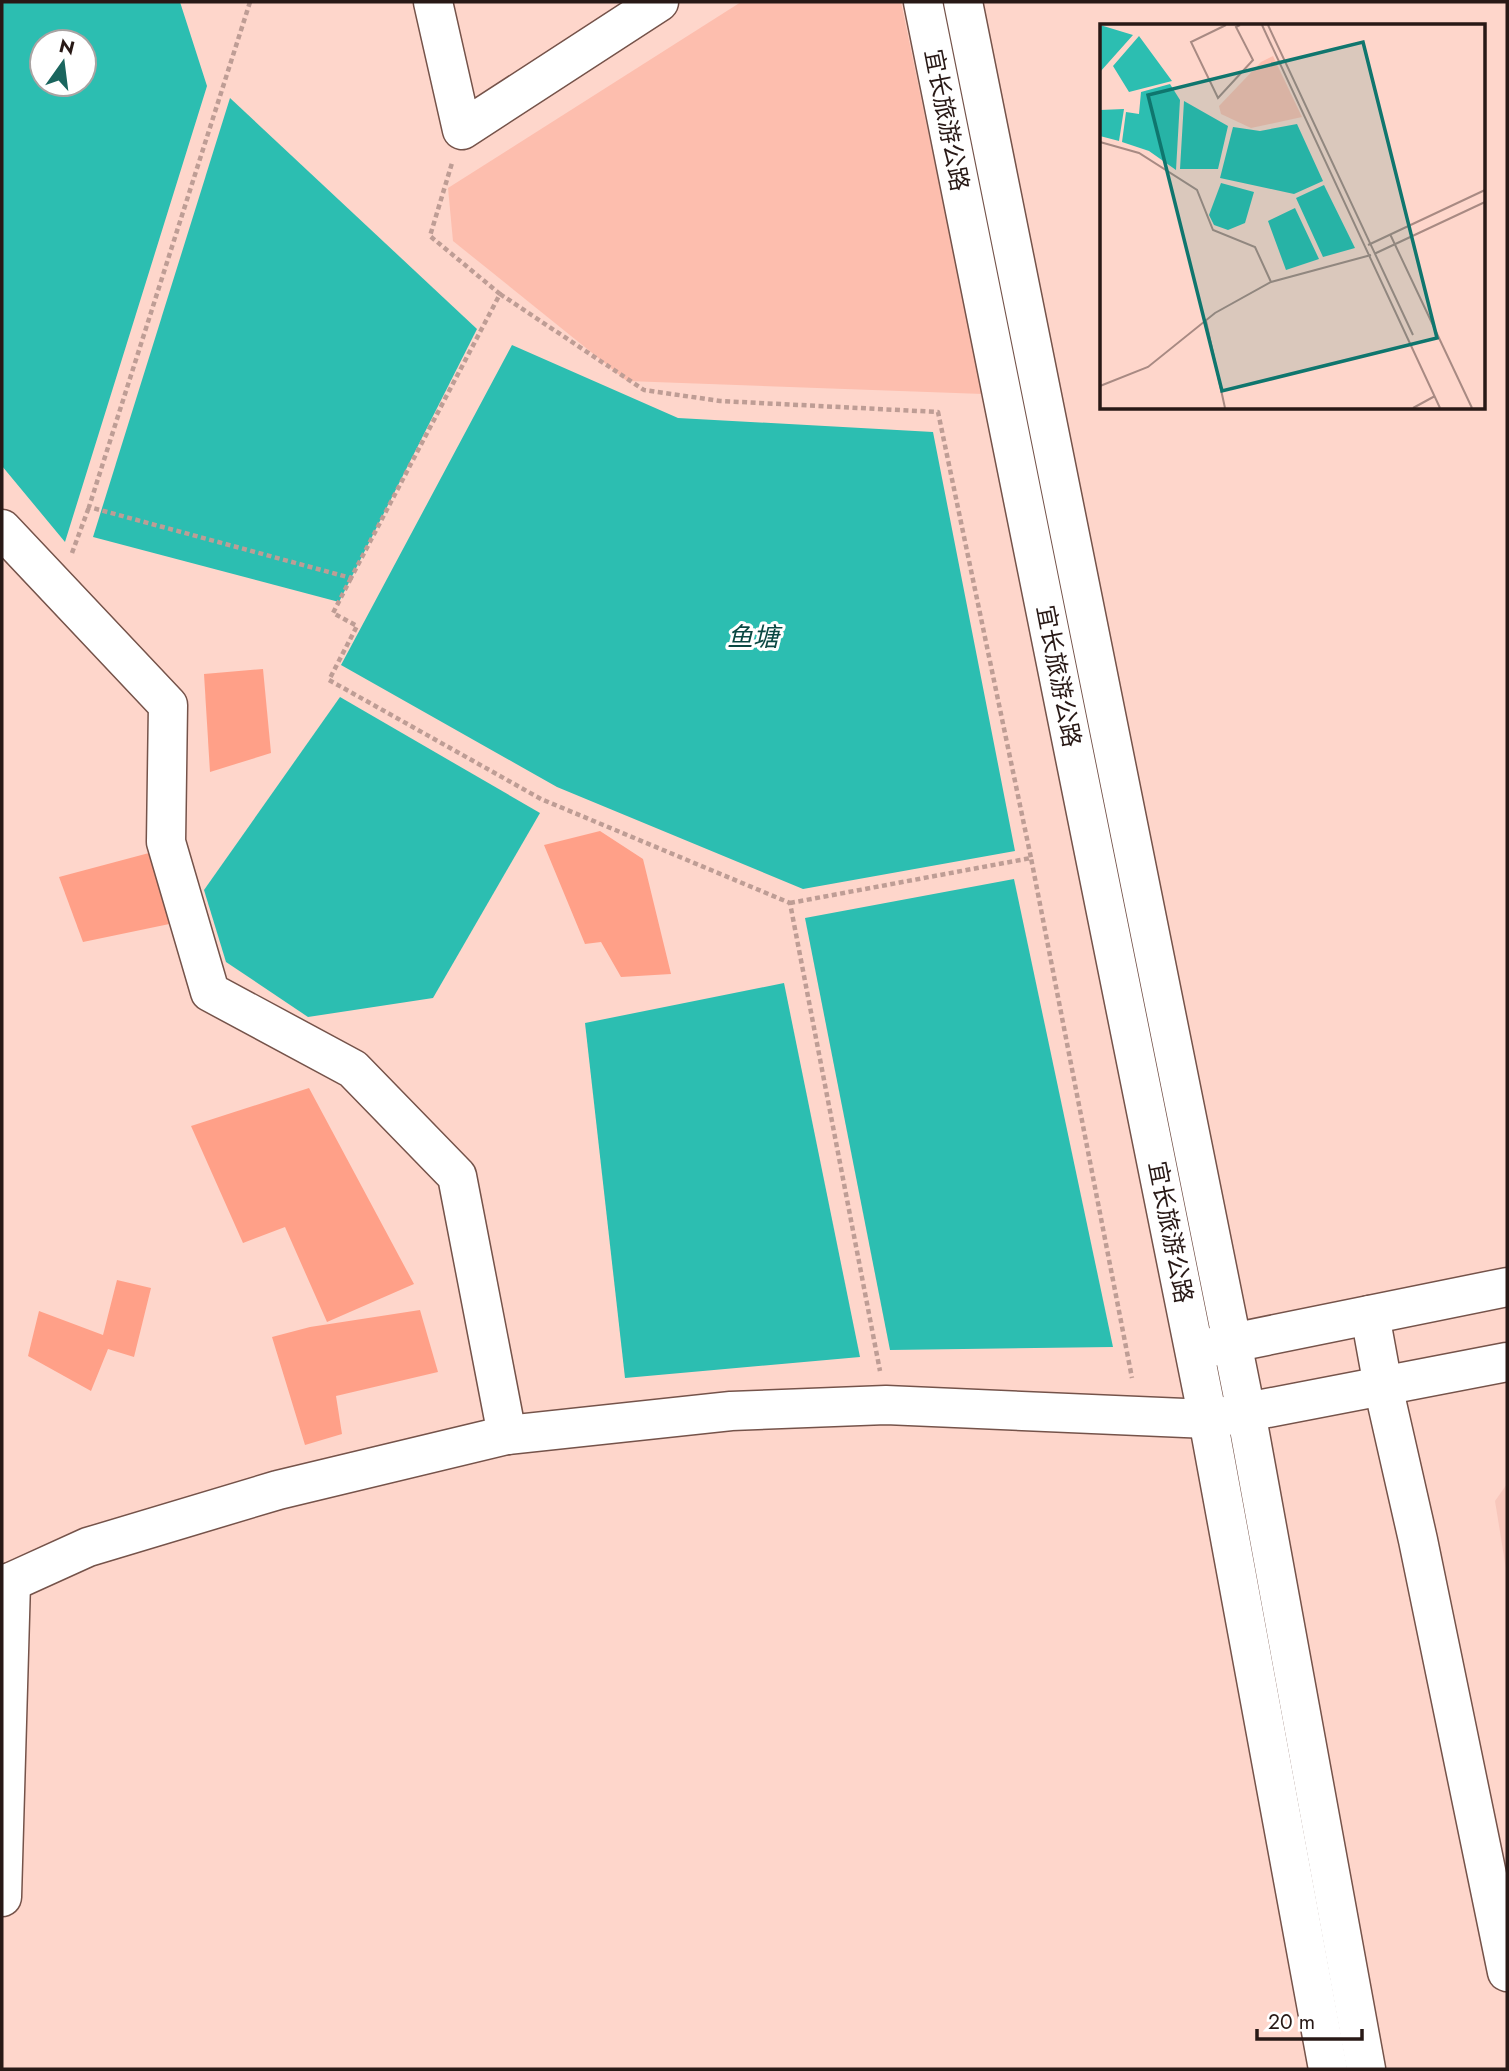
<svg xmlns="http://www.w3.org/2000/svg" width="1509" height="2071" viewBox="0 0 1509 2071" font-family="Jost,'Noto Sans SC',sans-serif">
  <style>
    .built { fill: #f8c7bc }
    .green { fill: #fdbeae }
    .water { fill: #2cbeb1; fill-rule: evenodd }
    .building { fill: #ffa088 }
    .lines { fill: none; stroke-linecap: round; stroke-linejoin: round }
    .minor-casing { stroke: #75534a; stroke-width: 41 }
    .major-casing { stroke: #75534a; stroke-width: 41 }
    .path { stroke: #be9d95; stroke-width: 4.5; stroke-dasharray: 5 3.5; stroke-linecap: butt }
    .minor { stroke: #fff; stroke-width: 38 }
    .major { stroke: #fff; stroke-width: 38 }
    .labels { text-anchor: middle; dominant-baseline: central; stroke-width: 6; stroke-linejoin: round; paint-order: stroke }
    .street-label { font-size: 24px; fill: #281916; stroke: #fff }
    .water-label { font-size: 26px; font-style: italic; fill: #0b4843; stroke: #fff }
    .inset-road { fill: none; stroke: #a88a83; stroke-width: 2 }
    .view { fill: #0f766e; fill-opacity: 0.15; stroke: #0f766e; stroke-width: 3.5 }
    .inset-edge { fill: none; stroke: #281916; stroke-width: 3.5 }
  </style>
  <rect width="100%" height="100%" fill="#fed6cb"/>
  <polygon class="built" points="1507,1484 1507,1575 1495,1501"/>
  <polygon class="green" points="741,2 901,2 983,394 627,381 453,241 448,188"/>
  <g class="water">
    <path d="M2,2h178l27,84 -142,456 -63,-76zM42,42h42v42h-42z"/>
    <polygon points="230,98 477,329 339,602 93,537"/>
    <polygon points="512,345 678,418 933,432 1015,851 803,889 557,787 341,665"/>
    <polygon points="340,697 540,813 433,998 308,1017 226,962 204,890"/>
    <polygon points="1014,879 1113,1347 890,1350 805,918"/>
    <polygon points="784,983 860,1357 625,1378 585,1023"/>
  </g>
  <g class="building">
    <polygon points="263,669 271,753 210,772 204,674"/>
    <polygon points="600,831 643,859 671,974 621,977 601,942 585,944 544,845"/>
    <polygon points="149,853 179,922 83,942 59,877"/>
    <polygon points="309,1088 414,1284 327,1322 285,1227 243,1243 191,1126"/>
    <polygon points="117,1280 151,1288 134,1357 108,1349 91,1391 28,1356 39,1311 103,1335"/>
    <polygon points="420,1310 438,1372 336,1396 342,1434 305,1445 272,1337 310,1327"/>
  </g>
  <g class="lines">
    <defs>
      <g id="minor">
        <polyline points="433,2 462,130 659,2"/>
        <polyline points="2,529 168,705 166,842 210,992 353,1069 457,1176 507,1435"/>
        <polyline points="1370,1315 1383,1386 1418,1540 1507,1972"/>
        <polyline points="2,1586 88,1547 278,1490 507,1435 731,1411 886,1405 1208,1419"/>
        <polyline points="2,1897 11,1582"/>
      </g>
      <g id="major">
        <polyline points="923,2 1208,1419 1328,2069"/>
        <polyline points="963,2 1246,1412 1366,2069"/>
        <polyline points="1207,1348 1507,1287"/>
        <polyline points="1221,1417 1507,1362"/>
      </g>
    </defs>
    <use href="#minor" class="minor-casing"/>
    <use href="#major" class="major-casing"/>
    <g class="path">
      <polyline points="250,2 89,507 351,578 500,294 430,236 452,163"/>
      <polyline points="500,294 644,390 720,401 938,412 1031,858"/>
      <polyline points="72,553 89,507"/>
      <polyline points="351,578 333,613 357,626 329,680 541,799 790,903 880,1371"/>
      <polyline points="790,903 1031,858 1132,1378"/>
    </g>
    <use href="#minor" class="minor"/>
    <use href="#major" class="major"/>
  </g>
  <g class="labels">
    <g class="street-label">
      <text transform="translate(947 120) rotate(79)">宜长旅游公路</text>
      <text transform="translate(1059 676) rotate(79)">宜长旅游公路</text>
      <text transform="translate(1171 1232) rotate(79)">宜长旅游公路</text>
    </g>
    <g class="water-label">
      <text x="753" y="637">鱼塘</text>
    </g>
  </g>
  <g transform="translate(1100 24)">
    <rect width="385" height="385" fill="#fed6cb"/>
    <path d="M173,32l29,61 -51,11 -30,-14 -2,-8 42,-44z" fill="#fdbeae"/>
    <path d="M0,1l33,10 -33,37zM39,12l33,45 -43,11 -16,-26zM70,60l10,16 -4,70 -27,-19 -27,-9 4,-30 13,2 2,-22zM84,77l44,25 -10,43h-38zM24,85l-5,32 -19,-5v-26zM197,100l26,57 -29,13 -74,-16 13,-51 27,4zM121,159l33,9 -9,31 -17,7 -14,-5 -5,-10zM224,161l31,63 -32,9 -27,-59zM195,184l24,51 -33,11 -18,-49z" fill="#2cbeb1"/>
    <path class="inset-road" d="M126,1l-35,17 27,56 35,-38 -17,-33 4,-2M162,1l178,383M168,1l145,310M0,118l39,11 58,37 16,40 42,17 16,35M290,210l82,174M268,221l117,-55M274,230l111,-52M106,297l19,87M0,362l48,-19 67,-54 56,-31 100,-27M313,384l22,-12"/>
    <path class="view" d="M263,18l74,296 -215,53 -74,-296z"/>
    <rect width="385" height="385" class="inset-edge"/>
  </g>
  <rect width="1509" height="2071" fill="none" stroke="#281916" stroke-width="7"/>
  <g transform="translate(63 63) rotate(14)"><circle r="33" fill="#ffffff" stroke="#a9a3a2" stroke-width="2"/>
  <path d="M0-5L12 26L0 18L-12 26Z" fill="#1a655e"/>
  <text y="-10" font-size="19" font-weight="bold" text-anchor="middle" fill="#281916">N</text>
  </g>
  <path d="M1257 2029v10h105v-10" fill="none" stroke="#281916" stroke-width="3.5"/>
  <text x="1268" y="2029" font-size="21" fill="#281916" stroke="#ffffff" stroke-width="5" paint-order="stroke">20 m</text>
</svg>
